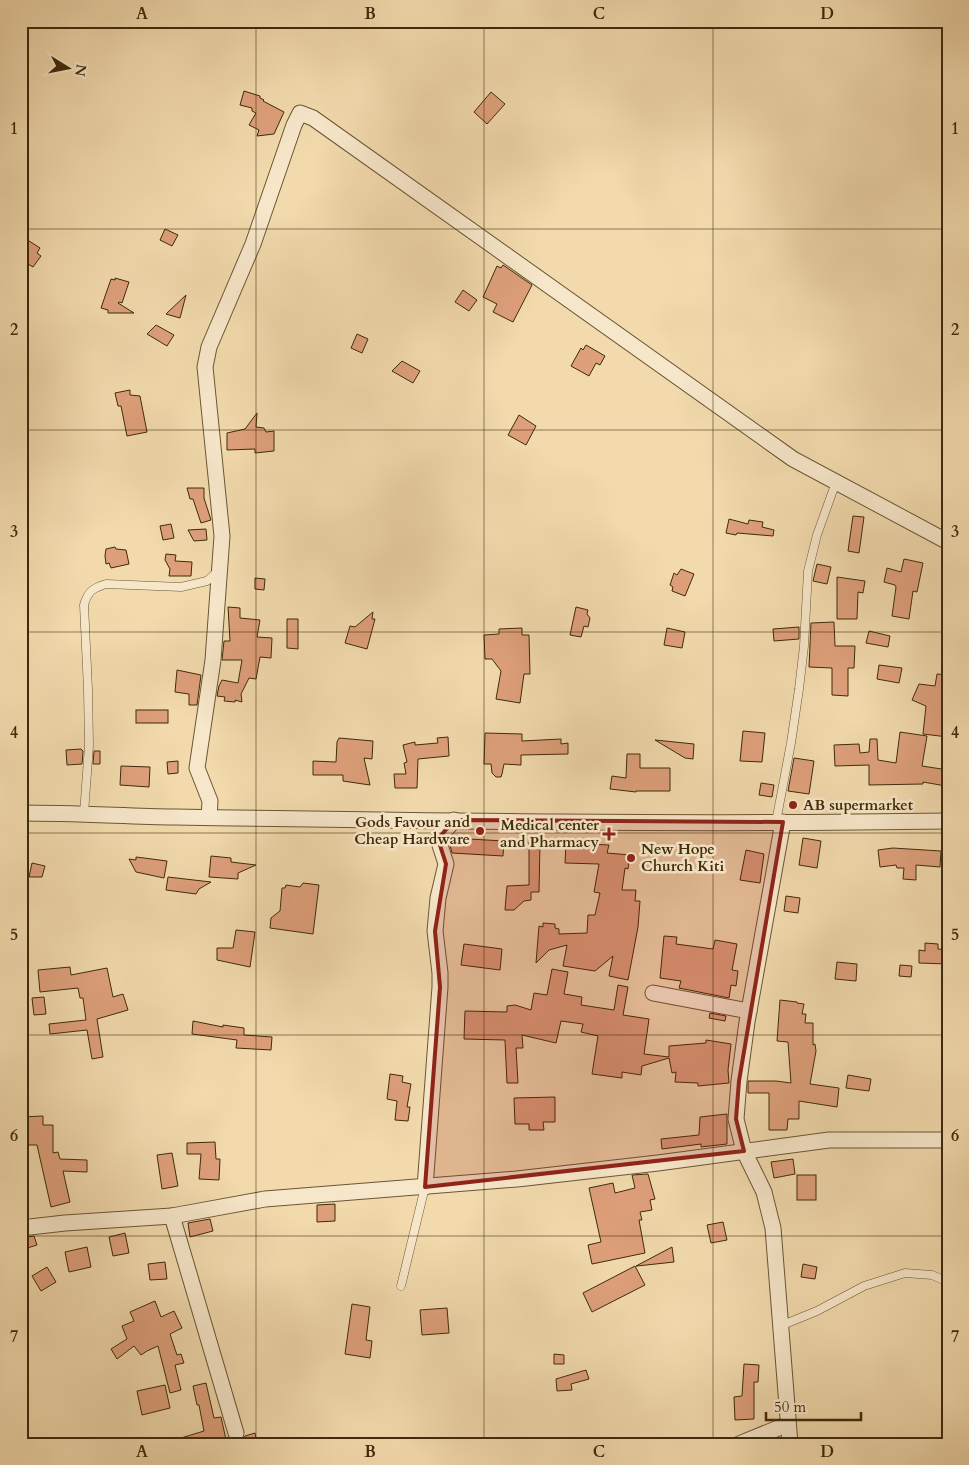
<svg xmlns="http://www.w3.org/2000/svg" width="969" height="1465" viewBox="0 0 969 1465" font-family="Cardo,serif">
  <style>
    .building { fill: #dea07b; stroke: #3e2a0a }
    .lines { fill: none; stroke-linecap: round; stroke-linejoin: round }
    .lane-casing { stroke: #6b5633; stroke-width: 9 }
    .street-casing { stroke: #6b5633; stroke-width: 17 }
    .lane { stroke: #f7e7ca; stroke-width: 8 }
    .street { stroke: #f7e7ca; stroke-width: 15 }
    .marked { fill: #8f2418; fill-opacity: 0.2; stroke: #8f2418; stroke-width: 4; stroke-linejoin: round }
    .grid { fill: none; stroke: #3e2a0a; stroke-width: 1; stroke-opacity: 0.55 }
    .poi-dot { fill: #8f2418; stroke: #f7e7ca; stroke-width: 2 }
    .labels { text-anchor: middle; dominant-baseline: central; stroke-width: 5; stroke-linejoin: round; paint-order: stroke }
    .poi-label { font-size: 15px; font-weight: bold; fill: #3e2a0a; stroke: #f7e7ca; text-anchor: start }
    .neatline { fill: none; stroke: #3e2a0a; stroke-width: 2 }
    .grid-label { font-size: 16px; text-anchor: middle; font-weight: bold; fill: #3e2a0a }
  </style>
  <rect width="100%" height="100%" fill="#f2daad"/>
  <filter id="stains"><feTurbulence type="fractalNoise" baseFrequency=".004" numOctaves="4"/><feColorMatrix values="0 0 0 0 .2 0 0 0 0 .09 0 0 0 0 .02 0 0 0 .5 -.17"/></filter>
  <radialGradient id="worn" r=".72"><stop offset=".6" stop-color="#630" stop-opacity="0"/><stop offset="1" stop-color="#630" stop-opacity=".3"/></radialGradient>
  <g class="building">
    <polygon points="244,91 260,96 260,98 264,100 263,101 284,112 274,134 257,136 259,130 249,125 256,113 252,111 252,108 240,105"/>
    <polygon points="491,92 505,104 487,124 474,112"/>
    <polygon points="165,229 178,235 172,246 160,240"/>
    <polygon points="26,239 40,248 37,253 41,256 33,267 21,260 21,246"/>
    <polygon points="503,265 532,285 513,322 493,312 497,304 483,297 497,266 501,268"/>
    <polygon points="115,278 129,282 122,303 119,302 118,303 134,313 108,313 108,310 101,308 111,279 115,280"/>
    <polygon points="463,290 477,300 469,311 455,302"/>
    <polygon points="186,295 180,318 166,314"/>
    <polygon points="156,325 174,335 167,346 147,334"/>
    <polygon points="357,334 368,339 362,353 351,348"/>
    <polygon points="586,345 605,356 600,365 596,363 589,376 571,366 581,348 583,350"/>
    <polygon points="402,361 420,371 413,383 392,371"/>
    <polygon points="130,390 130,395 140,396 147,432 127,436 121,406 118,406 115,393"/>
    <polygon points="257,413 256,427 264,428 266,432 274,431 274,451 255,453 255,449 227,450 227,433 245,429"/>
    <polygon points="519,415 536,426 526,445 508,435"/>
    <polygon points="187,488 204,488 204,498 211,520 201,523 193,499 190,499"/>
    <polygon points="853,516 864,517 859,553 848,551"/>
    <polygon points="729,519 748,524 749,520 763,522 762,527 774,530 773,536 737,533 736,535 726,533"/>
    <polygon points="171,524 174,538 163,540 160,526"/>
    <polygon points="206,529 207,540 194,541 188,530"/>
    <polygon points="115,547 116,549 126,550 129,564 111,568 109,563 106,564 105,556 106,549"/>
    <polygon points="166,554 176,555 175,561 192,562 191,576 169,576 170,569 165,560"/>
    <polygon points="904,559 923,563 917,592 913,591 909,619 892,616 896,587 895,585 884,582 887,568 901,572"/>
    <polygon points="817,564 831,567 827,584 813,581"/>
    <polygon points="681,569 694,574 685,596 672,591 673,587 670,585 674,573 677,575"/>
    <polygon points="837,577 865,581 863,593 858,592 857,619 837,619"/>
    <polygon points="255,578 265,579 264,590 255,589"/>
    <polygon points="228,607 240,608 240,618 260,620 257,637 272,638 271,658 260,657 256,679 249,678 241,694 242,702 235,700 235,702 224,701 225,697 217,696 219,686 222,680 238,683 242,660 222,660 224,641 230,641"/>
    <polygon points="576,607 588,610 587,614 590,618 588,627 584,626 581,637 570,635"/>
    <polygon points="373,612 372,619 375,619 367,649 345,643 350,626 355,627"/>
    <polygon points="287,619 298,619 298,649 287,648"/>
    <polygon points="834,622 835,646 855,646 854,668 848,668 848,696 832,695 832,668 809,667 811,623"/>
    <polygon points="799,627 799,639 774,641 773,629"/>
    <polygon points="522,628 522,635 529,635 530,674 524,674 520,703 496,699 501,671 492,659 485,659 484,635 499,634 499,629"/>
    <polygon points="667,628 685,632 682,648 664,645"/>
    <polygon points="869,631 890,636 888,647 866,643"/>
    <polygon points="879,665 902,668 899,683 877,679"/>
    <polygon points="177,670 201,675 197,705 189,705 189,694 175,692"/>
    <polygon points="937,674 948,675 948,737 923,734 926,706 912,700 919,684 935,686"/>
    <rect x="136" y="710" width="32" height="13"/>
    <polygon points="743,731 765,733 762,762 740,761"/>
    <polygon points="900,732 927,736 922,766 948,770 948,784 946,786 923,782 923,784 869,785 869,765 835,766 834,745 859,744 860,753 869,752 870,739 877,739 878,760 896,763"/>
    <polygon points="485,733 522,734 522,741 561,739 561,744 568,743 568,754 521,755 521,765 504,764 502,774 501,777 496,777 492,773 491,764 484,764"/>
    <polygon points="448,737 449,756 418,759 417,788 395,788 394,774 406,774 404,763 407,762 403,745 415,742 415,745 438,743 437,738"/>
    <polygon points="339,738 373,741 372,759 364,758 370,785 343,781 343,775 313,775 313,761 336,762 337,742"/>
    <polygon points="655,740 694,744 693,759 685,758"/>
    <polygon points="81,749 83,751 82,764 67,765 66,750"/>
    <polygon points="94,751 100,751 100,764 93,764"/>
    <polygon points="627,754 640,754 640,768 670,768 670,791 636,791 636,792 610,789 612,776 626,778"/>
    <polygon points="794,758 814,761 809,794 788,791"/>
    <polygon points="178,761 178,773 168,774 167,762"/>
    <polygon points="121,766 150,767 149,787 120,785"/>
    <polygon points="761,783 774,785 772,797 759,795"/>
    <polygon points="452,838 504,841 503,856 452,853 449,841"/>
    <polygon points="803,838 821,841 817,868 799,865"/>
    <polygon points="529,842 540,842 539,892 531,892 531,900 524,901 514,910 505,910 507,886 529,885"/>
    <polygon points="566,843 609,845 607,853 630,855 628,869 625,868 622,890 636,890 635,901 640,901 638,927 628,980 609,976 613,956 595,971 563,966 567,945 549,950 536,963 539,926 543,927 543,923 555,924 555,928 559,929 559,934 587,933 588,915 595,915 600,893 594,892 599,864 565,863"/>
    <polygon points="893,848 941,851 940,867 916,865 916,880 903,879 904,868 897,868 896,865 880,867 878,850"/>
    <polygon points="746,850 764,854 760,883 740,880"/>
    <polygon points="211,856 231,858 231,862 256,865 238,873 238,879 209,877"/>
    <polygon points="136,857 167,861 164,878 136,872 129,859 136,860"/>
    <polygon points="32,863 45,866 42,877 29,877"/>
    <polygon points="168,877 211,882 199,889 196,894 166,890"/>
    <polygon points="303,883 319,885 313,934 270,928 271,918 280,911 282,888 285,888 286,885 300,887"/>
    <polygon points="786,896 800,898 798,913 784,911"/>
    <polygon points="236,930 255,932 250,967 217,960 217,948 233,948"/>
    <polygon points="664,936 677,937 676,944 713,949 715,940 737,944 732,970 738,971 736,986 731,985 729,998 679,988 681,981 660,978"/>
    <polygon points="925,943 938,944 938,949 948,950 948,964 919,963 919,950 925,951"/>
    <polygon points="464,944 502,949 500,970 461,965"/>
    <polygon points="837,962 857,964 856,981 835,979"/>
    <polygon points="900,965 912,966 911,977 899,976"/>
    <polygon points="70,967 71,975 107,968 113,997 123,994 128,1010 97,1019 103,1057 92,1059 87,1030 50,1034 49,1024 86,1020 83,998 80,998 78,988 40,992 38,970"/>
    <polygon points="552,969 568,972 564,994 582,997 581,1005 614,1010 618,985 628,987 623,1015 649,1019 644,1054 669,1057 669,1046 706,1043 706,1040 731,1044 728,1070 729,1083 698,1086 698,1083 675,1082 676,1072 672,1073 669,1058 642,1066 641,1075 622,1072 622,1078 592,1074 598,1036 581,1032 583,1024 561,1021 556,1043 522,1035 523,1048 516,1048 518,1083 507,1083 505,1040 464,1039 465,1011 507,1012 507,1006 515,1005 531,1010 534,993 547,995"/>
    <polygon points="44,997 46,1014 34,1015 32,998"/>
    <polygon points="780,1000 797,1002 797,1003 804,1004 802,1014 806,1014 805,1023 813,1023 813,1045 815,1044 816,1051 810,1084 839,1088 837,1107 799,1101 799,1119 788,1119 787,1130 769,1130 769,1093 748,1093 748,1081 776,1081 791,1083 788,1042 777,1041"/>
    <polygon points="710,1013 726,1016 725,1021 709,1018"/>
    <polygon points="193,1021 223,1027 223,1025 244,1028 244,1035 272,1037 271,1050 236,1048 237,1040 192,1034"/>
    <polygon points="390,1074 403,1076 402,1082 411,1084 407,1107 410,1107 408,1121 395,1120 397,1101 387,1099"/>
    <polygon points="848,1075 871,1079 869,1091 846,1088"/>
    <polygon points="555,1097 555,1122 543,1122 544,1130 529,1130 529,1124 515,1124 514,1098"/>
    <polygon points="727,1114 727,1144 701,1147 701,1144 662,1149 661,1139 699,1135 700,1117"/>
    <polygon points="43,1116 43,1125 53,1125 53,1153 58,1152 60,1159 87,1160 87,1172 63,1171 70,1202 51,1207 37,1145 21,1145 21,1117"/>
    <polygon points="215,1142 216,1159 220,1159 219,1180 199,1179 201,1154 187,1154 187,1143"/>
    <polygon points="172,1153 178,1186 162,1189 157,1155"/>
    <polygon points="793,1159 795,1174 774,1178 771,1162"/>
    <polygon points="648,1174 655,1199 650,1200 652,1210 640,1212 642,1220 639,1220 645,1253 592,1264 588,1245 601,1242 589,1188 613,1183 615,1193 635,1188 632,1175"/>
    <rect x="797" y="1175" width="19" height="25"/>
    <polygon points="335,1204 335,1221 317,1222 317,1205"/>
    <polygon points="210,1219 213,1231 190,1237 188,1223"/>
    <polygon points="723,1222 727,1240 711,1243 707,1225"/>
    <polygon points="125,1233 129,1253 113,1256 109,1237"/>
    <polygon points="34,1236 37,1245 21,1250 21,1238"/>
    <polygon points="87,1247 91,1267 69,1272 65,1252"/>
    <polygon points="672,1247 674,1262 637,1266 636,1266"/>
    <polygon points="165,1262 167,1279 150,1280 148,1264"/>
    <polygon points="803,1264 817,1267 815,1279 801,1277"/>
    <polygon points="635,1266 645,1285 592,1312 583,1293"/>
    <polygon points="47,1267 56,1282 41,1291 32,1276"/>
    <polygon points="155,1301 161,1317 174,1311 182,1328 170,1334 177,1355 181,1354 184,1363 175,1365 181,1390 170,1393 158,1346 147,1351 141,1355 134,1346 117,1359 111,1349 127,1339 122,1326 134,1321 130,1312"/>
    <polygon points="352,1304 370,1307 366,1340 372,1341 370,1358 345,1354"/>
    <polygon points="447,1308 449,1333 422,1335 420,1310"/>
    <polygon points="554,1354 564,1355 564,1364 554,1364"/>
    <polygon points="744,1364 759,1365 758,1382 754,1382 754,1419 735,1420 734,1397 742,1396"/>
    <polygon points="586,1370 589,1379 571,1384 572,1390 557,1391 556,1379"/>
    <polygon points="206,1383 214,1418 221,1417 227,1444 172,1444 171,1441 204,1431 199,1405 197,1405 193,1386"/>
    <polygon points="165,1385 170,1408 142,1415 137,1391"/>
    <polygon points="255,1433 257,1444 228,1444 227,1440 238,1442 242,1440 245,1436"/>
  </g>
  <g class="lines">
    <defs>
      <g id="lane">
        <path d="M84,813l5,-67 -1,-57 -4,-84c4,-14 9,-17 22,-21l75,3 26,-6 11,-10"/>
        <polyline points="776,822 791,743 799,689 804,646 808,571 817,535 836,482"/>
        <polyline points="401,1286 425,1187"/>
        <polyline points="780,1326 817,1311 864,1286 905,1273 932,1275 948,1282"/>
      </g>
      <g id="street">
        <path d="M21,813c52,0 103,3 154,4 257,4 515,8 773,4"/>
        <polyline points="209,817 210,801 197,768 213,660 222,536 205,367 209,347 253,244 294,125 300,113 313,118 793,459 948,542"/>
        <polyline points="783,822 747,1022 739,1081 736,1119 744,1151 764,1192 773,1228 790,1444"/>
        <polyline points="653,993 749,1011"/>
        <polyline points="425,1187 440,987 440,973 435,931 438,898 446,864 438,839 454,820"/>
        <polyline points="172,1216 236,1433"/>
        <polyline points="21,1228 65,1223 172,1216 265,1199 517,1179 658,1163 829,1140 948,1140"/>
        <polyline points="739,1444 788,1424"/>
      </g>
    </defs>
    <use href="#lane" class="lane-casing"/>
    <use href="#street" class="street-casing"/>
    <use href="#lane" class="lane"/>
    <use href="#street" class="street"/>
  </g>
  <path class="marked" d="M454,820l329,2 -44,259 -3,38 8,32 -319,36 15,-200 -5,-56 11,-67 -8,-25z"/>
  <path class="grid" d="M256,21v1423M484,21v1423M713,21v1423M21,229h927M21,430h927M21,632h927M21,833h927M21,1035h927M21,1236h927"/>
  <g class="poi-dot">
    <circle cx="793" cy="805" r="5"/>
    <circle cx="480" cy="831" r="5"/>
    <path d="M606.5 826.5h5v5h5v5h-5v5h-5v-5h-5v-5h5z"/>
    <circle cx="631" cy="858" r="5"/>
  </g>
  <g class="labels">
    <g class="poi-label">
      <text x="803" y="805">AB supermarket</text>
      <text x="470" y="822" text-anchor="end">Gods Favour and<tspan x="470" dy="17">Cheap Hardware</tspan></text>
      <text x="599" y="825" text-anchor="end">Medical center<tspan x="599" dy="17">and Pharmacy</tspan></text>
      <text x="641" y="849">New Hope<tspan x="641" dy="17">Church Kiti</tspan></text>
    </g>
  </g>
  <rect width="969" height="1465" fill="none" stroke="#f2daad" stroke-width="55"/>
  <g transform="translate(68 68) rotate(100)" stroke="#f7e7ca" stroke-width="4" paint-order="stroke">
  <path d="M0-4L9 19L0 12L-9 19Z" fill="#3e2a0a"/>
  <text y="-8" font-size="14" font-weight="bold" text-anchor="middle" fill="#3e2a0a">N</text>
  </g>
  <path d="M766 1412v8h95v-8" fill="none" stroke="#3e2a0a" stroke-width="2.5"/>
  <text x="774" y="1412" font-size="15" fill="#3e2a0a" stroke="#f7e7ca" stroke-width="4" paint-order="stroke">50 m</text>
  <rect x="28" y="28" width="914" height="1410" class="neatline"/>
  <g class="grid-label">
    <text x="142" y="19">A</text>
    <text x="370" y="19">B</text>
    <text x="599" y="19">C</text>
    <text x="827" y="19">D</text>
    <text x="14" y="134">1</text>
    <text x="955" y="134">1</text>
    <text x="14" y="335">2</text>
    <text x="955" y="335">2</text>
    <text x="14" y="537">3</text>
    <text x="955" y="537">3</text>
    <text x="14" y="738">4</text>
    <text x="955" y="738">4</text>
    <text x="14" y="940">5</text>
    <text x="955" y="940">5</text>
    <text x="14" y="1141">6</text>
    <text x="955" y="1141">6</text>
    <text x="14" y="1342">7</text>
    <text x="955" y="1342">7</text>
    <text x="142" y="1457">A</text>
    <text x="370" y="1457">B</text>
    <text x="599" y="1457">C</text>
    <text x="827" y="1457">D</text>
  </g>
  <rect width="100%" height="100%" filter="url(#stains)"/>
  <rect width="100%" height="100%" fill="url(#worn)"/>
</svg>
